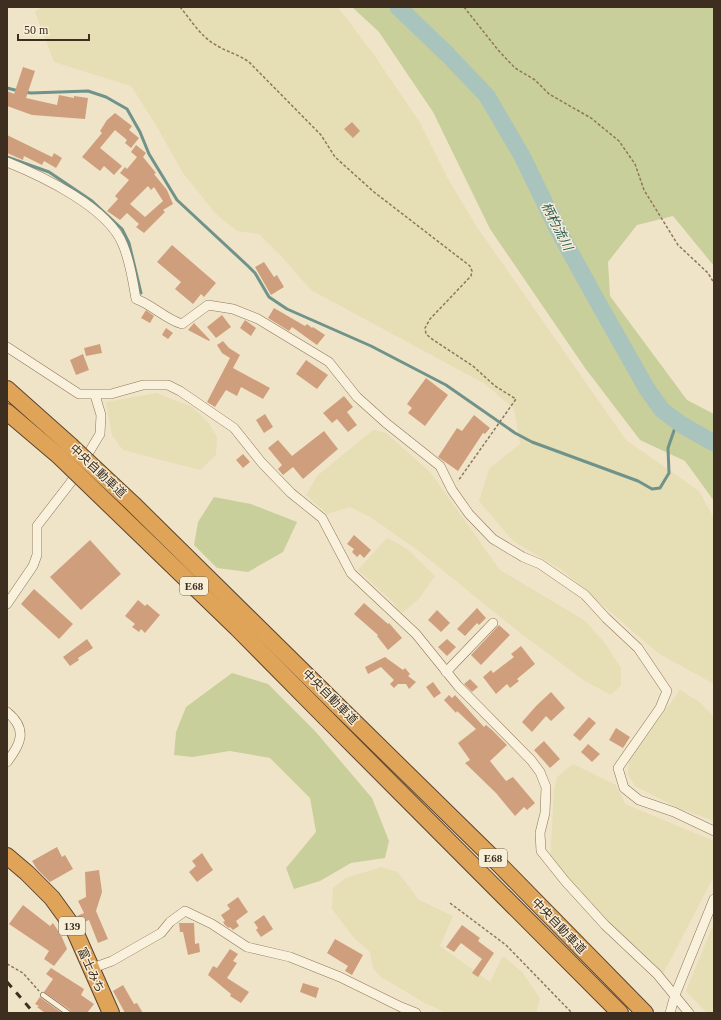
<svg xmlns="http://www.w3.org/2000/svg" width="721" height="1020" viewBox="0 0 721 1020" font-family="'Times New Roman','Noto Sans JP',serif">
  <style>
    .farmland { fill: #e6deb5 }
    .green { fill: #c9cf9b }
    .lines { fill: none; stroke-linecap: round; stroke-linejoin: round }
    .stream { stroke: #6f938a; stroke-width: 3 }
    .river { stroke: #a9c4bc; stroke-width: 17 }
    .building { fill: #cf9f7d; fill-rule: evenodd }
    .lane-casing { stroke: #8d765c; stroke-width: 6 }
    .street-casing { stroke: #8d765c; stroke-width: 10 }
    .highway-casing { stroke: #5b4430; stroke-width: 18 }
    .path { stroke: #8d765c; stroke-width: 1.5; stroke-dasharray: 3 2; stroke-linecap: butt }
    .lane { stroke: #faf1dc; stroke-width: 4.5 }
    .street { stroke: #faf1dc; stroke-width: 9 }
    .highway { stroke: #e0a458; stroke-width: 16 }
    .rail { stroke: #3d2e20; stroke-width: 3; stroke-dasharray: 7 7; stroke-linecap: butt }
    .highway-bridge-casing { stroke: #5b4430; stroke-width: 18; stroke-linecap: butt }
    .highway-bridge { stroke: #e0a458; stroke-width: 16 }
    .labels { text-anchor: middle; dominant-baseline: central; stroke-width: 3; stroke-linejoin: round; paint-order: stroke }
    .shield { fill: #f7eed8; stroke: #756857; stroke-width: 1 }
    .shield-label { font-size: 11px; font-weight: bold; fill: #3d2e20 }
    .street-label { font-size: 12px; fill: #3d2e20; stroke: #f7eed8 }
    .water-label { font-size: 13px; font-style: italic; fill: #2f5d5a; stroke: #f7eed8 }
  </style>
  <rect width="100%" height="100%" fill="#f0e4c8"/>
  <g class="farmland">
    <polygon points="42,7 338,7 374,55 419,121 448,179 475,224 626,440 699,491 714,518 714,682 712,683 658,653 562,570 513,541 479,501 489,469 520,444 514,409 485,384 311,290 282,257 259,234 237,231 216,214 183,173 156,125 131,86 54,62 35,12"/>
    <polygon points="156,393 192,407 208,422 217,437 216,455 200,470 123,450 112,435 106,402"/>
    <polygon points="373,430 386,433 431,473 500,570 584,620 605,643 621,668 621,685 611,695 585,681 519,632 420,552 372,518 350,507 327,514 306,495 317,476"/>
    <polygon points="387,538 407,549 435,576 418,600 403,612 399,611 393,602 358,570"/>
    <polygon points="680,690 698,701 714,717 714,821 678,808 635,786 628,775 629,761"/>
    <polygon points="573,764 616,785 625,804 714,841 714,876 662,976 550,864 554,790 557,777"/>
    <polygon points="381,867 398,872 419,900 453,916 440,946 490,982 503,956 522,972 540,998 536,1013 446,1013 425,1003 381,977 373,968 370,952 355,939 332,909 333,888 346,878"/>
    <polygon points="714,923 714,1013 707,1013 686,991"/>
  </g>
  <g class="green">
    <polygon points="352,7 714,7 714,266 673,216 637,225 608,262 610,296 687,400 714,414 714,501 685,461 640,440 585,368 490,229 433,112 379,32"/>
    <polygon points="214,497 251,504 297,522 283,552 248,572 217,568 194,545 198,522"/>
    <polygon points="232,673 268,684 315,731 372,798 389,841 385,858 351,863 320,881 294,889 286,868 316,832 310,798 270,758 230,751 192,757 174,755 176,732 186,707"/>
  </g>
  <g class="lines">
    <g class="stream">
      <polyline points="7,88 19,91"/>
      <polyline points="24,92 31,93 88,91 106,97 127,109 140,132 149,154 177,200 248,266 255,273 269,297 287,309 371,346 446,385 515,433 532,442 638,481 652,489 660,488 669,473 668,448 677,422"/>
      <polyline points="7,157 49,172 92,201 122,229 129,243 141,293"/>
    </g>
    <polyline class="river" points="398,7 448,55 487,96 522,156 558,230 600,306 647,389 662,410 682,425 714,443"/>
  </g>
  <g class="building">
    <polygon points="23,67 35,71 26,98 57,105 59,95 74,98 74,96 88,98 85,119 32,115 7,106 7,91 14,94"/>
    <polygon points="115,113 132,126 129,130 139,138 131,148 125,143 127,140 115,130 100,148 122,166 114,175 104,166 100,171 82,157 102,133 100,131 107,120"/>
    <polygon points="352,122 360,131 353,138 344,129"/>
    <polygon points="7,135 52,157 54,153 62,158 56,168 44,161 42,165 24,156 23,160 7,153"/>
    <path d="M136,145l10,8 -3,4 13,16 -2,1 13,16 6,14 -10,6 2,2 -21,21 -8,-6 3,-3 -12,-11 -7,7 -13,-9 11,-12 -3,-3 14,-16 -9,-7 5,-6 2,2 10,-12 -6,-5zM148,186l3,4 3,-3 9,14 -18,16 -15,-13z"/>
    <polygon points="172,245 216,283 204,297 201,294 193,304 175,289 181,282 157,262"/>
    <polygon points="264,262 274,277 277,275 284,287 271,295 255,267"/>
    <polygon points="274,308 305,326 307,324 312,328 313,327 325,335 317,345 292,327 289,331 268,318"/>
    <polygon points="146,310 154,316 150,323 141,318"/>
    <polygon points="222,315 231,327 216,338 207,327"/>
    <polygon points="245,320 256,328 251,336 240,328"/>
    <polygon points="194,323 210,340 209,341 188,330"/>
    <polygon points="166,328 173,333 168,339 162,335"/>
    <polygon points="223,341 229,348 240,355 233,368 270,388 263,399 241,387 237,396 226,390 215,407 207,402 230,358 222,353 217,345"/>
    <polygon points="100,344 102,353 86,356 84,348"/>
    <polygon points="83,354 89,370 76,375 70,360"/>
    <polygon points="306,360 328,375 317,389 296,374"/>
    <polygon points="426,378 448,395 425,426 408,413 412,408 407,404"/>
    <polygon points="344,396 353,407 347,412 357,425 348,432 337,419 332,423 323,413"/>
    <polygon points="265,414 273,427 264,433 256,420"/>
    <polygon points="474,415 490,428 485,434 483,433 458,471 438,457 457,428 462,431"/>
    <polygon points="324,431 338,449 303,479 293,467 283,475 278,469 282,465 268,448 278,440 292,456"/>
    <polygon points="243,454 250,462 243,468 236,460"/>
    <polygon points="354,535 371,550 364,558 360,554 357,557 352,552 354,549 347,544"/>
    <polygon points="90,540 121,574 81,610 50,577"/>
    <polygon points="34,589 73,624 59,639 21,604"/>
    <polygon points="138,600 145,606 147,604 160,615 145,633 141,629 139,632 132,627 135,624 125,616"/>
    <polygon points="364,603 388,624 389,623 402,638 388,650 377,636 378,635 354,614"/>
    <polygon points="477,608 486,618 479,625 477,623 465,636 457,629"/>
    <polygon points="437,610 450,623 441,632 428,620"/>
    <polygon points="499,625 510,635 481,665 471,655"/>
    <polygon points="87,639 93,648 78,658 79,660 70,666 63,657"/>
    <polygon points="447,639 456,647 447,656 438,647"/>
    <polygon points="521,646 535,664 517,679 519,681 510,688 507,684 496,694 483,677 491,670 493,673 514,657 511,654"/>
    <polygon points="385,657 403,670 405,668 410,674 408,676 416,682 409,689 406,684 398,684 394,688 390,684 394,680 381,667 368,674 365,667"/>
    <polygon points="470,679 478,687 472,692 464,684"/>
    <polygon points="433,682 441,693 434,698 426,687"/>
    <polygon points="551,692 565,708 551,721 546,716 532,732 522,722 537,705"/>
    <polygon points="449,695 452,698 455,695 484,727 486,725 492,730 507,745 490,761 506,781 513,777 535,803 527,810 524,807 515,816 496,793 465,763 470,760 458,743 476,729 457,711 456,713 444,700"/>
    <polygon points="589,717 596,723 580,741 573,735"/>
    <polygon points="616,728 630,737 623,748 609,740"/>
    <polygon points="544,741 560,759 550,768 534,750"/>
    <polygon points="588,744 600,754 592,762 581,752"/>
    <polygon points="57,847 62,857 65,855 73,869 50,882 37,869 32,861"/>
    <polygon points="202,853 213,870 197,882 189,872 196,866 192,861"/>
    <polygon points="99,870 102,892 96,911 108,939 98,943 89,920 82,923 77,916 84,913 78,901 86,897 85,872"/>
    <polygon points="238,897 248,912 236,921 239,926 233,930 230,927 229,928 225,925 223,922 225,921 221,915 230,909 227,905"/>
    <polygon points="23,905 50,926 53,923 61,935 67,949 54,966 44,959 49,951 9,924"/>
    <polygon points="264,915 273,929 261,937 256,930 258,928 254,922"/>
    <polygon points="179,923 194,923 195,944 199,943 200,952 188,955 183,932 180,932"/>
    <polygon points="462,925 480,938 478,941 494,953 478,977 472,973 482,959 461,943 454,952 446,947"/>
    <polygon points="335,939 363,955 352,975 345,971 348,966 327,953"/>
    <polygon points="230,949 238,954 233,961 237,963 227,978 249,992 241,1003 230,996 231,994 208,975 213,966 217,968"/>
    <polygon points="51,968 84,989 81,995 94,1004 87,1013 72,1013 70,1010 44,992 53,979 46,974"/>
    <polygon points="303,983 319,988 316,998 300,992"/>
    <polygon points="123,985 134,1004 137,1003 143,1013 125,1013 113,991"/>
    <polygon points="40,997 41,998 62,1013 45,1013 37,1007 39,1006 35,1004"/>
  </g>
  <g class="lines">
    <defs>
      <polyline id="lane" points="43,995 68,1013"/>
      <g id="street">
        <path d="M7,162c35,14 102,46 116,83 7,16 10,36 13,54 17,6 29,20 46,25l26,-19 25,4 25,10 71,43 28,35 29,26 54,43 12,24 17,24 24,25 30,18 17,7 45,31 21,23 32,30 29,43 -7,17 -42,60 6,20 15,12 35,12 40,19"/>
        <polyline points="7,347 79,394 111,394 143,385 168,385 180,391 234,428 262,463 291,493 322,518 351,573 416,634 458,686 531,760 540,772 546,787 545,813 540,833 541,851 565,881 605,925 657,974 689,1013"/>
        <polyline points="7,604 33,566 37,555 37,526 71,482 100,434 101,415 95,395"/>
        <polyline points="446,672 493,623"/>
        <path d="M7,712c21,17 14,32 0,50"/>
        <polyline points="90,969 112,961 161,933 170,922 185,911 212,924 247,947 290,957 340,977 401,1007 416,1013"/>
        <polyline points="670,1013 675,995 714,899"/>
      </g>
      <g id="highway">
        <polyline points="7,389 71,446"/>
        <polyline points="7,412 60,457"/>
        <polyline points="338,706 496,861 645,1013"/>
        <polyline points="326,718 620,1013"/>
        <polyline points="7,856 27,873 52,898 73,927 111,1013"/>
      </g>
    </defs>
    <use href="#lane" class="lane-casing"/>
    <use href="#street" class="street-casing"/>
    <use href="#highway" class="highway-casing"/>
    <g class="path">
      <path d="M180,7c11,13 21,30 36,38 11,7 22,9 33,17l72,73 14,22 39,35 96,74 2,5 -1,5 -41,43 -5,9 1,6 6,5 41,27 22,20 21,13 -58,82"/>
      <polyline points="464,7 498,50 515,68 535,80 549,94 591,118 619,141 635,164 644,190 678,245 708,273 714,283"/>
      <polyline points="450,903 506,945 572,1013"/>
      <polyline points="7,964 23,973 39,991"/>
    </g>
    <use href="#lane" class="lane"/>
    <use href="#street" class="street"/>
    <use href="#highway" class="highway"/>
    <polyline class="rail" points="7,982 34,1013"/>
    <defs>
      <g id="highway-bridge">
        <polyline points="71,446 133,504 338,706"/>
        <polyline points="60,457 237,628 326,718"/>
      </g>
    </defs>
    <use href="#highway-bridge" class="highway-bridge-casing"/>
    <use href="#highway-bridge" class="highway-bridge"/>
  </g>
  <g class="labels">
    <g class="shield">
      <rect x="180" y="577" width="28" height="18" rx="3"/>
      <rect x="479" y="849" width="28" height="18" rx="3"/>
      <rect x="59" y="917" width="26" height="18" rx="3"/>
    </g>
    <g class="shield-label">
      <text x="194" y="586">E68</text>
      <text x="493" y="858">E68</text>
      <text x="72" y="926">139</text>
    </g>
    <g class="street-label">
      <text transform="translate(98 471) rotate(43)">中央自動車道</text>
      <text transform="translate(330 697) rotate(45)">中央自動車道</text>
      <text transform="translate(559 926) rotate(46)">中央自動車道</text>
      <text transform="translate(91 970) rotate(66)">富士みち</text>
    </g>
    <g class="water-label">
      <text transform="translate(557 226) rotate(63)">柄杓流川</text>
    </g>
  </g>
  <rect width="721" height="1020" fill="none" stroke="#3d2e20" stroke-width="16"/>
  <path d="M18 34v6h71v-6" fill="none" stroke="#3d2e20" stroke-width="2"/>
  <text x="24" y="34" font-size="12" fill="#3d2e20" stroke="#f7eed8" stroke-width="3" paint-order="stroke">50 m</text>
</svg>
